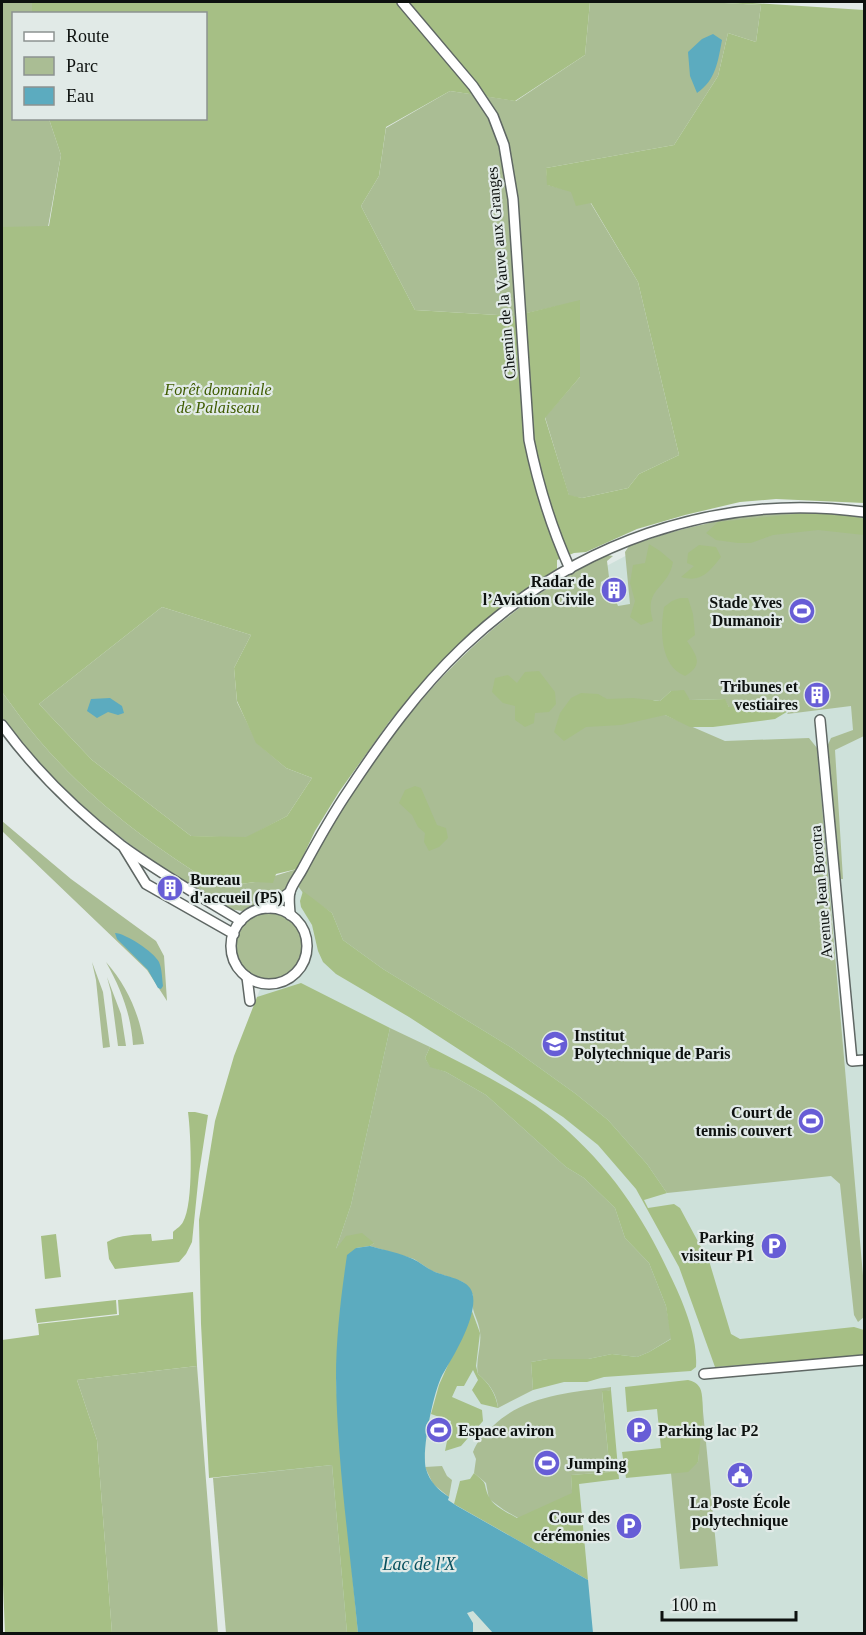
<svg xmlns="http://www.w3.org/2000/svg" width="866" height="1635" viewBox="0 0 866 1635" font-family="Georgia,serif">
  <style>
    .built { fill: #cee1da }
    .green { fill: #aabd94 }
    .forest { fill: #a6bf85; fill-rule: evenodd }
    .water { fill: #5cabbf }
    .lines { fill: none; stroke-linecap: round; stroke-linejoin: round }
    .street-casing { stroke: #5f6764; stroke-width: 12 }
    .street { stroke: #fff; stroke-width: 9 }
    .labels { text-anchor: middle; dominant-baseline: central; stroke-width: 4.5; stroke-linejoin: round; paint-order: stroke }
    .street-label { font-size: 16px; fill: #0d110f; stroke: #e1eae7 }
    .park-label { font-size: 16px; font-style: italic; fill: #3e5b00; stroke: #e1eae7 }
    .poi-label { font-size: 16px; font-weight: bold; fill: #0d110f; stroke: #e1eae7; text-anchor: end }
    .water-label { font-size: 18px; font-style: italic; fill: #08505e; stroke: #e1eae7 }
  </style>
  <rect width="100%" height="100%" fill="#e1eae7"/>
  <polygon class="built" points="864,526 864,1633 231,1634 232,1092 257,997 297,889 390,745 527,608 631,553"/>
  <g class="green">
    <polygon points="2,2 32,2 32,13 14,14 14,118 49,119 61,155 48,227 2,227"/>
    <polygon points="590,2 706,2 761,5 756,42 728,33 718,76 674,145 546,168 548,185 571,191 590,202 638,282 679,455 639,474 628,488 582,498 569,496 545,417 580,377 580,301 514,316 415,310 361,206 379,176 386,128 450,91 516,101 585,55"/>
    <path d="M798,512l66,5v219l-29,14 8,129h-4l-13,-130 5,-11 22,-8 -2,-24 -64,8 3,-4 -61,-3 -5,-8 -34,1 -19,-9 -11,10 -7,-1 12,15 60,26 84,-3 8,10 47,539v30l-6,5 -4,-7 -14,-131 -9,-8 -164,17 -20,-29 -39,-44 -32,-26 -64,-46 -129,-79 -40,-29 -11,-27 -29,-20 -5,-7c75,-139 164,-261 309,-331l6,1 -6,5 2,16 -8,5 -1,10 5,7 11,2 2,5 12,-2 -5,-52 4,-6c60,-21 106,-31 169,-34z"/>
    <polygon points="162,607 251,635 234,668 237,702 257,743 286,768 312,778 287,816 246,838 191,836 92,760 39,704"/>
    <path d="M2,692c12,16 23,32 36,47 51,60 115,108 181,148l36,-5 42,-13 -12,24 -11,9 -18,3 -14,6 -13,-2c-73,-43 -141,-90 -197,-155 -9,-11 -22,-23 -29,-35 -3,-7 -1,-19 -1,-27z"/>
    <polygon points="2,821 71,879 156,941 164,956 167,1001 147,970 2,831"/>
    <circle cx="269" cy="946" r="33"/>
    <polygon points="92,962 103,992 110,1047 103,1048 96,980"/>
    <path d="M106,962c21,24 33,51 38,82l-11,1c-2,-31 -12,-56 -27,-83z"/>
    <polygon points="107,977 121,1014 126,1046 118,1046 111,992"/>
    <path d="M390,1028l40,19 -5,11 5,8 16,6 40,23 80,72 18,11 31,30 10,30 24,25 17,43 6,32 -23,14 -12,5 -25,-3 -24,5h-40l-17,3 2,28 -35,18c-1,-14 -9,-25 -20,-34 -3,-14 4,-28 2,-42 -2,-15 -10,-20 -7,-37l-10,-13 -31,-11 -18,-12 -44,-13 4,-3 -39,9 16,-47z"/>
    <polygon points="197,1366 218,1633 112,1633 97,1440 77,1380"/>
    <path d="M611,1387v3l-9,2 8,80 -39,3 5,76 -72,-41 -15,-11 -3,-16 -12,-10 2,-14 -3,-7c4,-11 12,-19 20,-26 32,-31 76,-33 118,-39z"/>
    <polygon points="702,1401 718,1566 680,1569 671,1473 698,1462"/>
    <polygon points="332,1465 347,1633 226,1633 213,1478"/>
    <polygon points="442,1466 447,1476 452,1480 449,1497 433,1484 425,1467"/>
  </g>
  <g class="forest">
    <path d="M32,2h558l-5,53 -70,46 -65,-10 -64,36 -7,49 -18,30 54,104 99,6 66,-16v77l-35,41 24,77 13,3 46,-10 11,-14 40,-19 -41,-173 -47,-79 -15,3 -5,-14 -24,-7 -1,-17 128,-23 44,-69 10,-43 28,9 5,-37 -55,-3h31l127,8v493l-88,-4 -36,3 -55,13 -48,14 -51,23 -12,1 -17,7v9l-126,103 -42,50 -50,70 -24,39 -18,38 -21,5 -3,9 -18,-1 -36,5c-66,-40 -130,-88 -181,-148 -13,-15 -24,-31 -36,-47v-465l47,-1 12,-71 -12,-36 157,-1v-104l-174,-1zM162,607l89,28 -17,33 3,33 19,42 30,25 26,10 -25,38 -41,21 -55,-1 -99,-76 -53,-56z"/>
    <polygon points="807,513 839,514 864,519 864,535 818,530 773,535 751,543 738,543 716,540 706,533 718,522"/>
    <path d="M649,544l11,7 13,11c-5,28 -30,25 -20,59l-12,4 -11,-8 5,-16 -5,-18 3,-18 12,-2z"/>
    <path d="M699,545l17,2 5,10c-12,15 -20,26 -40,20l13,-11 -7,-3 1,-10z"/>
    <path d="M680,598h8l5,16 2,21 -8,6c10,15 17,24 -2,35 -25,-10 -25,-46 -21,-69l8,-6z"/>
    <polygon points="539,671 555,692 556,704 549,712 535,713 534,723 525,727 515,720 515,706 503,703 492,692 495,678 508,675 517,683 525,672"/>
    <polygon points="684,690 690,700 725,699 729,707 786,700 790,710 775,719 713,727 690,727 665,715 621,725 586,727 564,741 554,732 560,713 571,698 581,693 598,694 607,699 633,698 660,701 671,691"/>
    <polygon points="415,786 421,788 437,825 446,828 448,838 439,847 429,851 424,842 425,833 418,827 412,815 399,803 405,790"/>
    <polygon points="303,891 332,913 343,940 383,969 512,1048 576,1094 608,1120 647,1164 667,1193 644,1200 648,1208 674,1204 680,1208 710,1264 731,1334 740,1339 854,1327 864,1330 864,1354 856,1357 715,1367 679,1267 636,1189 598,1145 563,1117 409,1017 336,974 323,962 318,951 312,925 301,907 300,901"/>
    <polygon points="301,983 390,1028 351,1205 336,1249 346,1236 362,1233 374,1243 370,1246 356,1248 336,1379 340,1447 358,1633 347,1633 332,1465 209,1478 201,1324 199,1220 215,1121 234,1056 257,997"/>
    <path d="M430,1047c44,23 92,45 130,77 50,43 83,92 110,151 13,27 28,61 26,92l-5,4 -87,6 -17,5h-23l-31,8 -2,-28 17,-3h40l24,-5 25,3 12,-5 22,-13 -5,-33 -17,-43 -24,-25 -10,-30 -31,-30 -18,-11 -80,-72 -40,-23 -16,-5 -5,-9z"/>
    <path d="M188,1112h7l13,3 -9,58 -7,69 -6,12 -7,8 -64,7 -6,-10 -2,-17c13,-8 30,-7 44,-8l1,7 21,-2v-7c3,-3 8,-6 10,-10 11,-18 8,-88 5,-110z"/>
    <polygon points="56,1234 61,1277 45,1279 41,1236"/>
    <polygon points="193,1292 197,1366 77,1380 97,1440 112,1633 5,1633 2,1560 2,1340 39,1335 38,1324 119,1315 118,1300"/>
    <polygon points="116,1300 117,1314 37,1323 35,1309"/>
    <path d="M472,1311l8,22 -4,33 2,8c11,9 18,20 20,34l-17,-4 -9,-14 6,-10 -5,-10 -9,16h-7l-5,11 30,13 1,11 -22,25 -16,5 6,-30 -20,-7 8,-29z"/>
    <path d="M688,1380c5,1 9,3 12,8 6,11 0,59 -2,74l-10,10 -62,6 -4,-26 39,-4 -4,-39 -30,3 -2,-25z"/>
    <path d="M611,1390l8,89 -40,5 9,96 -134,-76 6,-23 10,-2 4,-6c16,13 8,9 15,24 4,9 19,16 28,21l55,-25 -1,-18 39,-3 -8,-81z"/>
  </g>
  <g class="water">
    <path d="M713,34l9,6c-4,21 -6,40 -25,53l-7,-17 -2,-24 14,-13z"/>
    <polygon points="110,698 122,706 124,713 118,715 108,712 97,718 87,711 91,699"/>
    <path d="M115,933c10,0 39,19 44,29 3,7 3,16 4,24l-2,3 -3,-1 -10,-18 -31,-31z"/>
    <path d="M370,1246c14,4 30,7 43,13 7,3 13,9 20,12 10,5 30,7 37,17 13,19 -15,66 -26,84 -10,15 -23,80 -18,97 4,13 12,21 23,28l-1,3 9,6 131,74 5,53h-100l-20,-22 -6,2 6,10v10h-115c-8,-83 -21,-172 -22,-255 0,-41 5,-82 11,-123l9,-7z"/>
  </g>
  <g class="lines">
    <defs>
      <g id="street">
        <path d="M402,2l71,84 20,30 11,29 9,54 16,241c9,44 22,87 41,129"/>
        <polyline points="820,720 852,1061 864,1060"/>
        <path d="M2,725c33,45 75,86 119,120 38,28 80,52 120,76"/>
        <polyline points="124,848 146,884 234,934"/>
        <polyline points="268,908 290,892"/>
        <circle cx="269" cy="946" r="38"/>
        <path d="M290,915c0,-7 -2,-16 0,-23 2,-8 9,-16 13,-24 14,-26 29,-53 46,-78 33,-50 69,-100 113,-142 109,-104 252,-156 402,-136"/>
        <polyline points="247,977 250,1001"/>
        <polyline points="704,1374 864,1360"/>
      </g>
    </defs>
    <use href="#street" class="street-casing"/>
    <use href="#street" class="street"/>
  </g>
  <defs>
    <symbol id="building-disc" viewBox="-11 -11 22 22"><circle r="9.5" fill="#675dd6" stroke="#e1eae7"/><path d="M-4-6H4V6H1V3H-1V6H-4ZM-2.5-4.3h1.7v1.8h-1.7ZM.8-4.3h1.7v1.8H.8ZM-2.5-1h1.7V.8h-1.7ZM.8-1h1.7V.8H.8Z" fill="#fff"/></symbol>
    <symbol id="stadium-disc" viewBox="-11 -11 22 22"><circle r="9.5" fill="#675dd6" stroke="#e1eae7"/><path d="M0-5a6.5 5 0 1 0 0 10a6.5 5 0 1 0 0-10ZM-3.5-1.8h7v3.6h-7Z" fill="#fff"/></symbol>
    <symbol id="university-disc" viewBox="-11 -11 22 22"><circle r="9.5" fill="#675dd6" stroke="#e1eae7"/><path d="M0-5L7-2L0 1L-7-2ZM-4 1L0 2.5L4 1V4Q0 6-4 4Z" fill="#fff"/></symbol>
    <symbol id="parking-disc" viewBox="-11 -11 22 22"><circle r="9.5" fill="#675dd6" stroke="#e1eae7"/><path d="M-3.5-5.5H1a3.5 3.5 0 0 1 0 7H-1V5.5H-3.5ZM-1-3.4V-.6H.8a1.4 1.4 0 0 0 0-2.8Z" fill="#fff"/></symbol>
    <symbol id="civic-disc" viewBox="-11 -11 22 22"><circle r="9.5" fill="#675dd6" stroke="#e1eae7"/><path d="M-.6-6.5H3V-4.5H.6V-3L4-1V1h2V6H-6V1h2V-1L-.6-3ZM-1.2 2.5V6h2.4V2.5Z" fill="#fff"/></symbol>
  </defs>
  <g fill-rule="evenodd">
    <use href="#building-disc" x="599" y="575" width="30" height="30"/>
    <use href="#stadium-disc" x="787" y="596" width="30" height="30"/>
    <use href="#building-disc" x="802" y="680" width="30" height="30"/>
    <use href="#building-disc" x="155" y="873" width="30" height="30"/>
    <use href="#university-disc" x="540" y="1029" width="30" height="30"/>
    <use href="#stadium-disc" x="796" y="1106" width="30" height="30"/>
    <use href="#parking-disc" x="759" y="1231" width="30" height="30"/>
    <use href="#stadium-disc" x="424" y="1415" width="30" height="30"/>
    <use href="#parking-disc" x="624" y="1415" width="30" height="30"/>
    <use href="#stadium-disc" x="532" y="1448" width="30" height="30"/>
    <use href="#civic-disc" x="725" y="1460" width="30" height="30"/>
    <use href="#parking-disc" x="614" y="1511" width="30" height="30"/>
  </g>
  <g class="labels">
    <g class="street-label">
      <text transform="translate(501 273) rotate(-95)">Chemin de la Vauve aux Granges</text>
      <text transform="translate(821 892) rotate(-95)">Avenue Jean Borotra</text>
    </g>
    <g class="park-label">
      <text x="218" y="389">Forêt domaniale<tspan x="218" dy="18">de Palaiseau</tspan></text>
    </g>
    <g class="poi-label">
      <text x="594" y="581">Radar de<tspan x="594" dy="18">l’Aviation Civile</tspan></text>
      <text x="782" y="602">Stade Yves<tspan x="782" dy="18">Dumanoir</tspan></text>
      <text x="798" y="686">Tribunes et<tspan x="798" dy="18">vestiaires</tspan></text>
      <text x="190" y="879" text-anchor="start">Bureau<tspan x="190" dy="18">d'accueil (P5)</tspan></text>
      <text x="574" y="1035" text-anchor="start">Institut<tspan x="574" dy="18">Polytechnique de Paris</tspan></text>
      <text x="792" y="1112">Court de<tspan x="792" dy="18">tennis couvert</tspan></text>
      <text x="754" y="1237">Parking<tspan x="754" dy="18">visiteur P1</tspan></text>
      <text x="458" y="1430" text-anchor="start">Espace aviron</text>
      <text x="658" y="1430" text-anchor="start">Parking lac P2</text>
      <text x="566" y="1463" text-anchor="start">Jumping</text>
      <text x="740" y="1502" text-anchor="middle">La Poste École<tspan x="740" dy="18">polytechnique</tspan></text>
      <text x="610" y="1517">Cour des<tspan x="610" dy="18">cérémonies</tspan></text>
    </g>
    <g class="water-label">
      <text x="419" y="1564">Lac de l'X</text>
    </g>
  </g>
  <rect width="866" height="1635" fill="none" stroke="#0d110f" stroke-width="6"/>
  <rect x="12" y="12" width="195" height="108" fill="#e1eae7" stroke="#8c9391" stroke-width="1.5"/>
  <rect x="24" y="32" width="30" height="9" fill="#ffffff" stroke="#8c9391" stroke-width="1.5"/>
  <text x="66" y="42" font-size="18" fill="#0d110f">Route</text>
  <rect x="24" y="57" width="30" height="18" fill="#aabd94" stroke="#8c9391" stroke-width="1.5"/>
  <text x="66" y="72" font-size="18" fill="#0d110f">Parc</text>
  <rect x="24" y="87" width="30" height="18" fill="#5cabbf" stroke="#8c9391" stroke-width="1.5"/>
  <text x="66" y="102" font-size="18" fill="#0d110f">Eau</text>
  <path d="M662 1611v9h134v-9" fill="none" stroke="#0d110f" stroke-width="3"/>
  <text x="671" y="1611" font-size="18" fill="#0d110f" stroke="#e1eae7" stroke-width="4.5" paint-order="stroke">100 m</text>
</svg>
